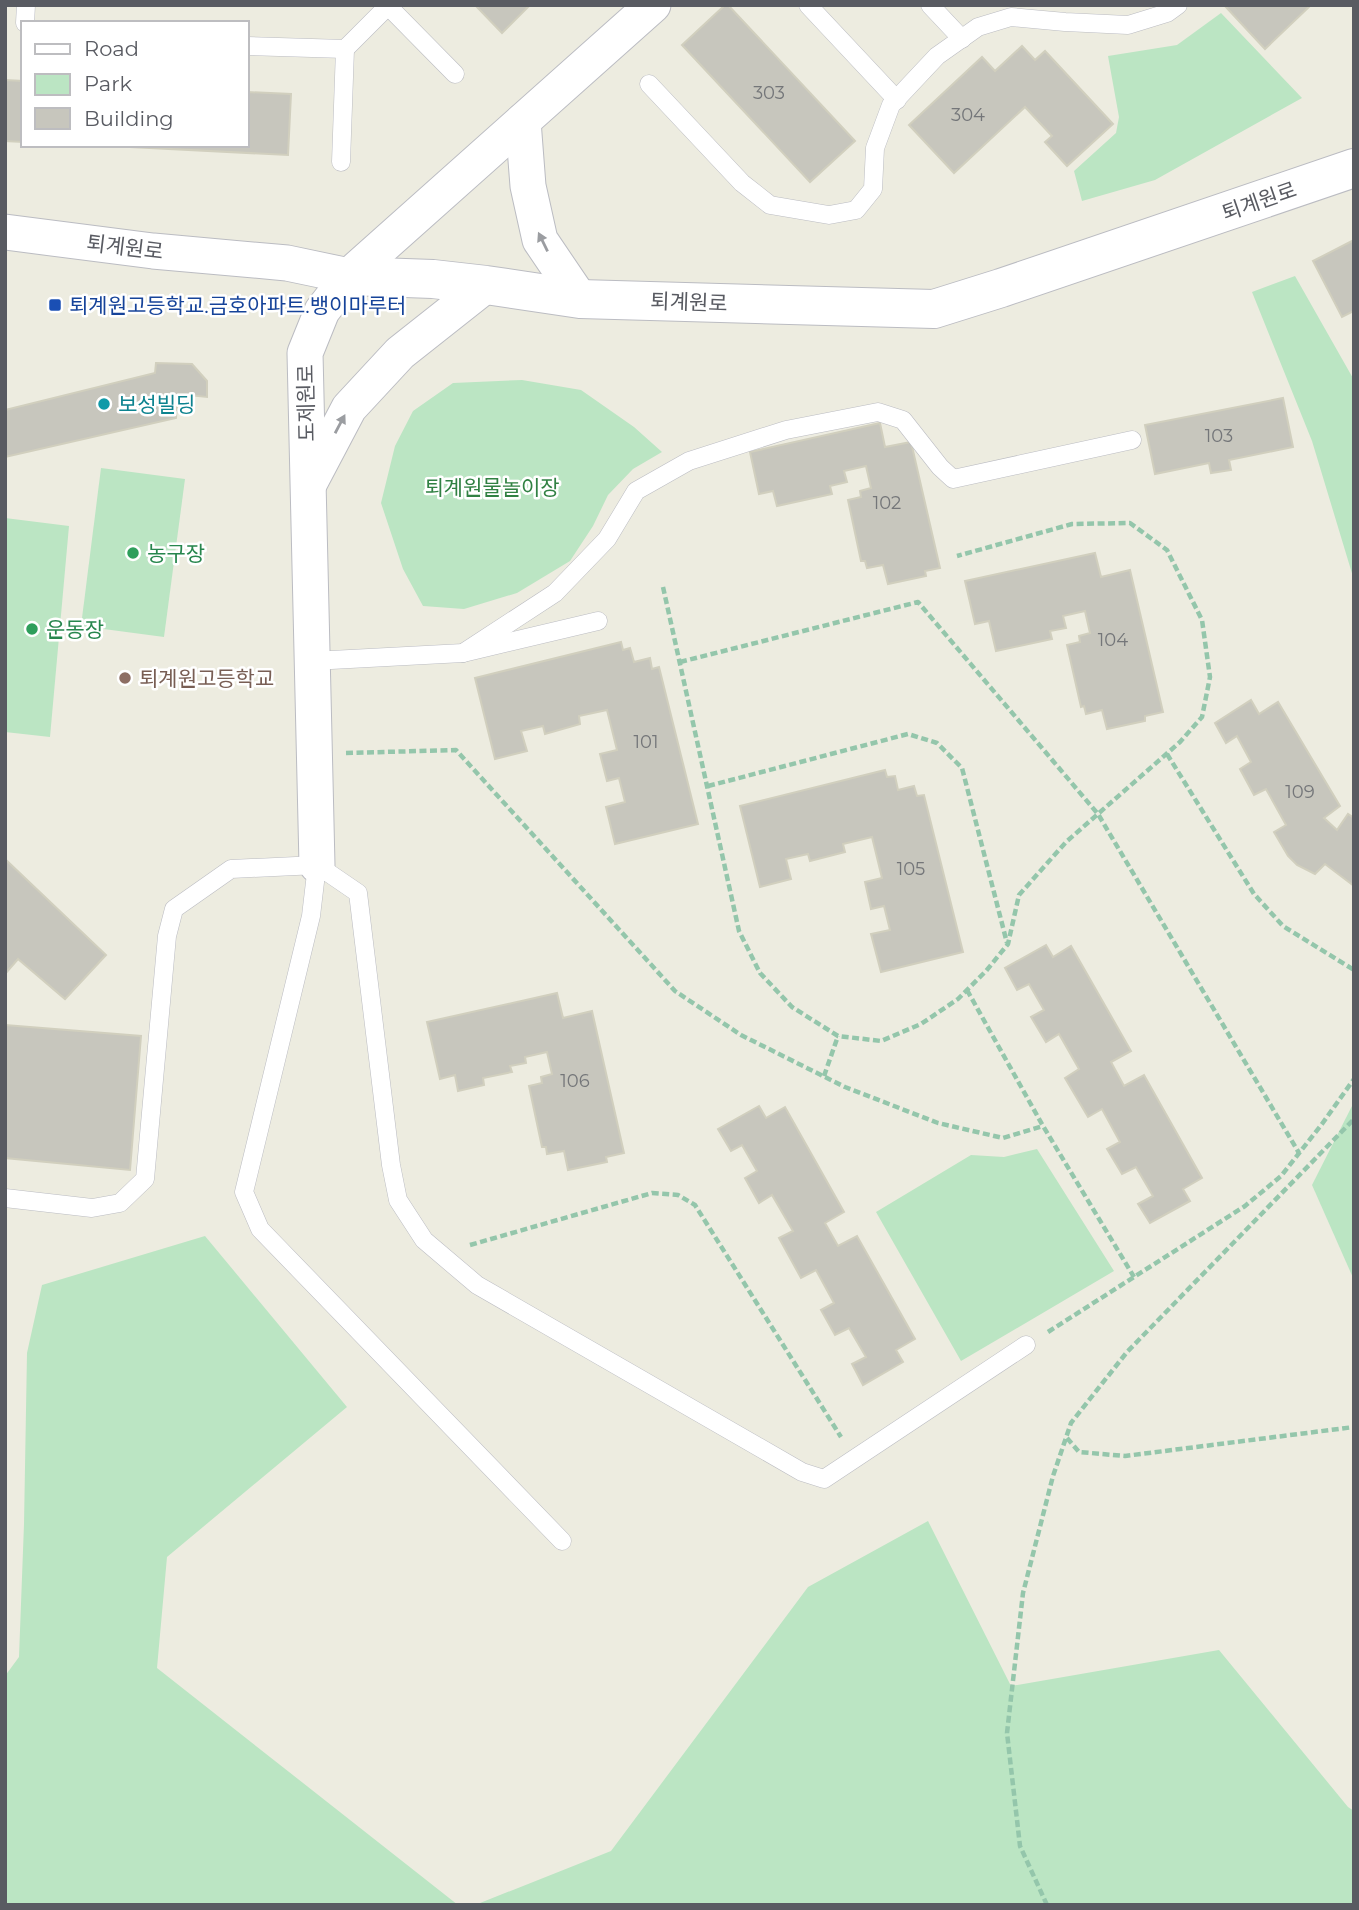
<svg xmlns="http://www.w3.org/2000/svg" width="1359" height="1910" viewBox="0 0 1359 1910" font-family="Montserrat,'Noto Sans KR',sans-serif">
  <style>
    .green { fill: #bbe5c3 }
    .building { fill: #c7c6bd; stroke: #d1cfbe; stroke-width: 2 }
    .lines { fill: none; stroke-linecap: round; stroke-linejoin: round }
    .service-casing { stroke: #bbbcc2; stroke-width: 19 }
    .minor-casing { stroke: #bbbcc2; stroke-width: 37 }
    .tertiary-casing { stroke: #bbbcc2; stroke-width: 40 }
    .path { stroke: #94c6ab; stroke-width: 4.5; stroke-dasharray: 7 3.5; stroke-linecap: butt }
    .service { stroke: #fff; stroke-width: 18 }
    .minor { stroke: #fff; stroke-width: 35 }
    .tertiary { stroke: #fff; stroke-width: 38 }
    .oneway { fill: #9b9da1 }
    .transit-dot { fill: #1a4fb4; stroke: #fff; stroke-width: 2.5 }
    .culture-dot { fill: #0f9aa8; stroke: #fff; stroke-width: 2.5 }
    .leisure-dot { fill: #2e9e5b; stroke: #fff; stroke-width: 2.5 }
    .education-dot { fill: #8d6e63; stroke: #fff; stroke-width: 2.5 }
    .labels { text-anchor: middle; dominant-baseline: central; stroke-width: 5; stroke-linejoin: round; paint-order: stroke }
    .number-label { font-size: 18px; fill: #747679 }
    .street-label { font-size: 21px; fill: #595b62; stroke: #fff }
    .transit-label { font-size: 21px; fill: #164399; stroke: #fff; text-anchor: start }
    .culture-label { font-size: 21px; fill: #0d838f; stroke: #fff; text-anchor: start }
    .park-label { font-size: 21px; fill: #318143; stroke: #fff }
    .leisure-label { font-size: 21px; fill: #27864d; stroke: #fff; text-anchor: start }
    .education-label { font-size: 21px; fill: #785e54; stroke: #fff; text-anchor: start }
  </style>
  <rect width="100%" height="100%" fill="#edece0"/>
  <g class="green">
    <polygon points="1221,13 1302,98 1155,180 1082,201 1074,171 1116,133 1119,117 1108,56 1177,45"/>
    <polygon points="1295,276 1354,380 1354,580 1312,441 1252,292"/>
    <polygon points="522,380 581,390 634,427 662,452 633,469 608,495 593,526 570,561 517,593 464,609 423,606 403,569 381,503 395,446 413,411 453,383"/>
    <polygon points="101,468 185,479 164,637 81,626"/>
    <polygon points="5,518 69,526 50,737 5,732"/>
    <polygon points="1354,1102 1354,1280 1312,1185"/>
    <polygon points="1037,1149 1114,1271 961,1361 876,1212 971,1155 1004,1157"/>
    <polygon points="205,1236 347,1407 167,1557 157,1668 458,1905 5,1905 5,1676 19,1657 24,1524 27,1353 42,1285"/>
    <polygon points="928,1521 1011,1686 1219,1650 1348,1807 1354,1811 1354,1905 475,1905 611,1851 808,1587"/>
  </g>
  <g class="building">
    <polygon points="475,5 530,5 502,33"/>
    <polygon points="725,5 728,5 855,141 810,182 682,45"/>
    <polygon points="1224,5 1311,5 1265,49"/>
    <polygon points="1022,46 1035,60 1045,51 1113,124 1067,166 1045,142 1052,136 1025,107 954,173 909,125 982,57 995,71"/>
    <polygon points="5,80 23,81 23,142 5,141"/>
    <polygon points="247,92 291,94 288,155 91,145 247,145"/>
    <polygon points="1354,240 1354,311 1342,317 1313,261"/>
    <polygon points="156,363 192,364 207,381 207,397 178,394 176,418 5,457 5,410 155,373"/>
    <polygon points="1283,398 1293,447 1229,460 1231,470 1211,473 1209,463 1155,474 1145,425"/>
    <polygon points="880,423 885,447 911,442 940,568 925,571 926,576 888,584 883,565 867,568 865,561 861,561 848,500 861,497 860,491 871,488 866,466 844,471 847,482 830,486 832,494 777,506 773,491 759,494 750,452"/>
    <polygon points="1095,553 1101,577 1130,570 1163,712 1145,716 1145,721 1107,729 1102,710 1086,714 1084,706 1081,707 1067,645 1080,642 1079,636 1090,633 1085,611 1063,616 1066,628 1050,631 1052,639 996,651 989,621 975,624 965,581"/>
    <polygon points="621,642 623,650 630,648 634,662 650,658 652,669 659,667 698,824 615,844 606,807 625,802 619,778 607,781 600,754 617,750 607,710 579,716 580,724 545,734 543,726 521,731 527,751 495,759 475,678"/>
    <polygon points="1251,700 1259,714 1278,702 1340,806 1324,818 1337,830 1348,814 1354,818 1354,886 1325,864 1315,874 1297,865 1288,856 1274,832 1286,825 1266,789 1254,795 1240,769 1251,762 1237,736 1226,743 1215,723"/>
    <polygon points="885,770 887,777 895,776 898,790 914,786 917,796 924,795 963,952 881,972 871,934 890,930 884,906 871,909 865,882 882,878 872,837 843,844 845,852 810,861 808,854 786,859 791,879 760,887 740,806"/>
    <polygon points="5,859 106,955 65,999 18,959 5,974"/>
    <polygon points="1046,945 1053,957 1071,946 1131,1051 1111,1062 1124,1086 1144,1075 1202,1178 1183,1189 1190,1201 1150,1223 1138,1204 1153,1196 1136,1167 1122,1174 1107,1149 1120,1142 1102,1109 1088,1117 1065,1078 1079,1069 1059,1034 1046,1042 1031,1017 1044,1010 1029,984 1017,990 1005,968"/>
    <polygon points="557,993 563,1018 592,1011 624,1153 606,1157 607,1162 568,1170 564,1151 547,1154 546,1147 542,1147 529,1086 542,1083 541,1077 552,1074 547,1052 525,1057 526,1063 510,1066 512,1072 483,1078 484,1085 458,1091 455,1075 440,1079 427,1022"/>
    <polygon points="5,1025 141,1036 130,1170 5,1158"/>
    <polygon points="759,1106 766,1118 785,1107 844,1212 825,1223 838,1246 857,1236 915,1339 896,1350 903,1362 863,1385 852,1364 866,1357 849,1328 835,1335 821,1310 834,1303 816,1270 801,1278 779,1238 793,1231 772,1195 759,1203 745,1178 757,1171 742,1145 731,1151 718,1129"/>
  </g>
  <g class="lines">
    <defs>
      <g id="service">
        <polyline points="387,5 455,74"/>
        <polyline points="808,5 897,100"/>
        <polyline points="930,5 962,39"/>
        <polyline points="25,23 26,5"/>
        <polyline points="247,46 345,49 388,6"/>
        <polyline points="649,84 742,183 770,205 829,215 856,210 873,189 875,148 891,105 937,56 978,27 1011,17 1065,22 1128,25 1167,13 1178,5"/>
        <polyline points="341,162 345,49"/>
        <polyline points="463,653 555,593 607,539 636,491 689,461 786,430 878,412 903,420 940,467 953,479 1132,440"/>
        <polyline points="312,661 463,653 598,621"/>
        <polyline points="317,865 311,916 244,1192 260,1229 562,1541"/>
        <polyline points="5,1198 92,1208 120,1203 145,1179 167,936 174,909 231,869 317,865 358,893 391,1165 398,1200 424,1240 477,1285 802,1472 824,1479 1026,1345"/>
      </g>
      <g id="minor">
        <polyline points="523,121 528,186 540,240 580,299"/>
        <polyline points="5,232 153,251 287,263 349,276"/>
        <polyline points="310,482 349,408 400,353 486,285"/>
        <polyline points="317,865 305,353 322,311 349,276 653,5"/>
      </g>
      <polyline id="tertiary" points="349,276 433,279 486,285 580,299 934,309 1001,288 1354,168"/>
    </defs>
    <use href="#service" class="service-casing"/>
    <use href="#minor" class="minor-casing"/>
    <use href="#tertiary" class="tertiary-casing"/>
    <g class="path">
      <polyline points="663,587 739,931 760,973 792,1007 838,1036 881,1041 921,1024 958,999 986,971 1008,944 1019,895 1066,842 1180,742 1202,717 1210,677 1202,620 1167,550 1130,523 1072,524 957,556"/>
      <polyline points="680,662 918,602 1098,814 1299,1153"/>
      <polyline points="346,753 456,750 675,991 741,1035 845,1087 938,1123 1003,1138 1043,1126"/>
      <polyline points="1167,754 1254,894 1283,926 1354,970"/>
      <polyline points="708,786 908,734 937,743 962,768 1007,943"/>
      <polyline points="967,990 1043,1126 1134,1277"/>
      <polyline points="824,1076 838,1036"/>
      <polyline points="470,1245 652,1193 678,1195 695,1205 841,1437"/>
      <polyline points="1048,1332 1245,1206 1281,1176 1322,1124 1354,1079"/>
      <polyline points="1067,1438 1079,1452 1125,1456 1354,1427"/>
      <polyline points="1047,1905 1020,1846 1007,1733 1023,1593 1053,1476 1071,1423 1127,1352 1354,1119"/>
    </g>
    <use href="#service" class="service"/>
    <use href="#minor" class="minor"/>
    <use href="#tertiary" class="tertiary"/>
  </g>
  <defs><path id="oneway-solid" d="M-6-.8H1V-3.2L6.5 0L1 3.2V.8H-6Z" transform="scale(1.75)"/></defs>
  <g class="oneway">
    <use href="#oneway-solid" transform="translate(543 242) rotate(-116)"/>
    <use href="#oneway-solid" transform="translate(340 424) rotate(-62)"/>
  </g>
  <rect class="transit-dot" x="48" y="298" width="14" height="14" rx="3.5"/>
  <circle class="culture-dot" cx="104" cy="404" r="7"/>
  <g class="leisure-dot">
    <circle cx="133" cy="553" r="7"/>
    <circle cx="32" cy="629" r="7"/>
  </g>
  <circle class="education-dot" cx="125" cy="678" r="7"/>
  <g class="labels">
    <g class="number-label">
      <text x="769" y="93">303</text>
      <text x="968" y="115">304</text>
      <text x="1219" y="436">103</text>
      <text x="887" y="503">102</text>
      <text x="1113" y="640">104</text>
      <text x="646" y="742">101</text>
      <text x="1300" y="792">109</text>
      <text x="911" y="869">105</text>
      <text x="575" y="1081">106</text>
    </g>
    <g class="street-label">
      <text transform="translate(1259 201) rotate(-19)">퇴계원로</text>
      <text transform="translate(125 247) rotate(7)">퇴계원로</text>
      <text transform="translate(689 302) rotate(2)">퇴계원로</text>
      <text transform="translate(306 403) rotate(-91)">도제원로</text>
    </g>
    <g class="transit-label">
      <text x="69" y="305">퇴계원고등학교.금호아파트.뱅이마루터</text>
    </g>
    <g class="culture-label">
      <text x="118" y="404">보성빌딩</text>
    </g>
    <g class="park-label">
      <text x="492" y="487">퇴계원물놀이장</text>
    </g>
    <g class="leisure-label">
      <text x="147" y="553">농구장</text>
      <text x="46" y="629">운동장</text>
    </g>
    <g class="education-label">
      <text x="139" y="678">퇴계원고등학교</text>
    </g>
  </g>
  <rect width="1359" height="1910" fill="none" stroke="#595b62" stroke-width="14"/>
  <rect x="21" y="21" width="228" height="126" fill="#ffffff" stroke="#bdbdc0" stroke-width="2"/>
  <rect x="35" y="44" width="35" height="10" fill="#ffffff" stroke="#bdbdc0" stroke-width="2"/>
  <text x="84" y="56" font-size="21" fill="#595b62">Road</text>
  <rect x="35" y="74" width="35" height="21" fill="#bbe5c3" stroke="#bdbdc0" stroke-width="2"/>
  <text x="84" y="91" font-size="21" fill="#595b62">Park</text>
  <rect x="35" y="108" width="35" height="21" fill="#c7c6bd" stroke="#bdbdc0" stroke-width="2"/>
  <text x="84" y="126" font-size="21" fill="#595b62">Building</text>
</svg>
